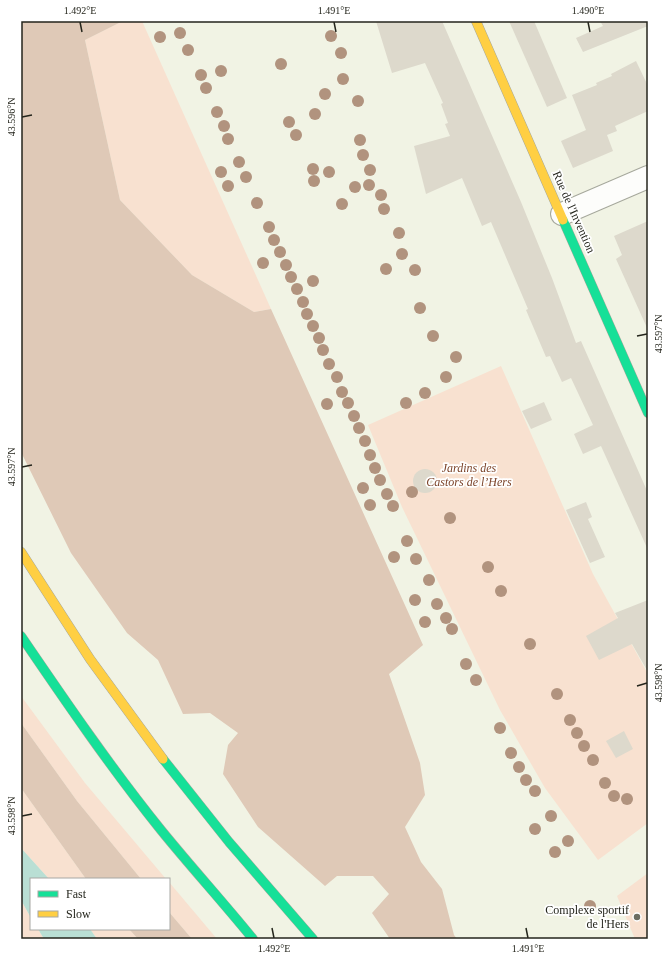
<svg xmlns="http://www.w3.org/2000/svg" width="669" height="960" viewBox="0 0 669 960" font-family="'Times New Roman',serif">
  <style>
    .green { fill: #f8e1d0 }
    .forest { fill: #dfc9b7 }
    .water { fill: #b9dfd4 }
    .building { fill: #ddd9cc }
    .lines { fill: none; stroke-linecap: round; stroke-linejoin: round }
    .street-casing { stroke: #a6a89c; stroke-width: 24 }
    .fast-casing { stroke: #a6a89c; stroke-width: 10 }
    .slow-casing { stroke: #a6a89c; stroke-width: 10 }
    .street { stroke: #fdfdfb; stroke-width: 22 }
    .fast { stroke: #16e098; stroke-width: 9 }
    .slow { stroke: #ffcf43; stroke-width: 9 }
    .tree { fill: #b1937e }
    .ticks { fill: none; stroke: #24251c; stroke-width: 1.5 }
    .poi-dot { fill: #6c6d62; stroke: #fff; stroke-width: 1.5 }
    .labels { text-anchor: middle; dominant-baseline: central; stroke-width: 3.5; stroke-linejoin: round; paint-order: stroke }
    .street-label { font-size: 12px; fill: #24251c; stroke: #fff }
    .park-label { font-size: 12px; font-style: italic; fill: #7c442a; stroke: #fff }
    .poi-label { font-size: 12px; fill: #24251c; stroke: #fff; text-anchor: end }
    .neatline { fill: none; stroke: #24251c; stroke-width: 1.5 }
    .ticks-label { font-size: 10px; text-anchor: middle; fill: #24251c }
  </style>
  <rect width="100%" height="100%" fill="#f1f3e4"/>
  <g class="green">
    <polygon points="123,21 142,21 271,309 254,312 192,275 120,200 85,40"/>
    <polygon points="501,366 593,574 648,674 648,823 598,860 545,788 500,710 402,507 368,425"/>
    <polygon points="21,696 85,783 166,879 141,879 77,801 21,723"/>
    <polygon points="21,788 86,879 49,879 21,848"/>
    <polygon points="648,873 648,939 635,939 617,896"/>
    <polygon points="169,882 217,939 192,939 169,912"/>
    <polygon points="21,900 31,918 31,929 38,929 44,939 21,939"/>
    <polygon points="90,929 129,929 138,939 97,939"/>
  </g>
  <g class="forest">
    <polygon points="21,21 123,21 85,40 120,200 192,275 254,312 271,309 423,645 389,674 420,763 425,795 405,827 421,862 442,889 454,935 457,939 390,939 372,913 389,894 373,876 337,876 325,886 258,827 223,774 228,745 238,733 210,713 183,714 158,660 127,633 71,553 21,452"/>
    <polygon points="21,723 77,801 141,879 86,879 21,788"/>
    <polygon points="169,912 192,939 138,939 129,929 169,929"/>
  </g>
  <g class="water">
    <polygon points="21,848 49,879 31,879 31,918 21,900"/>
    <polygon points="38,929 90,929 97,939 44,939"/>
  </g>
  <g class="building">
    <polygon points="376,21 442,21 521,202 552,278 576,343 581,341 648,493 648,550 601,446 583,454 574,434 593,425 571,378 562,382 550,356 546,357 526,310 528,309 491,222 482,226 462,178 426,194 414,146 450,136 445,124 448,123 441,104 443,103 425,63 392,73"/>
    <polygon points="509,21 534,21 567,98 547,107"/>
    <polygon points="600,21 648,21 648,26 583,52 576,38 603,26"/>
    <polygon points="636,61 648,86 648,111 615,126 617,131 607,135 613,151 573,168 561,141 586,130 572,95 597,85 596,83 612,76 611,74"/>
    <polygon points="648,221 648,330 616,259 622,255 614,236"/>
    <polygon points="544,402 552,420 531,429 522,411"/>
    <circle cx="425" cy="481" r="12"/>
    <polygon points="586,502 592,517 588,519 605,557 590,563 566,510"/>
    <polygon points="648,600 648,672 632,644 599,660 586,636 618,618 615,613"/>
    <polygon points="624,731 633,749 616,758 606,741"/>
  </g>
  <g class="lines">
    <defs>
      <polyline id="street" points="562,214 648,177"/>
      <g id="fast">
        <polyline points="563,220 648,413"/>
        <path d="M21,636c45,66 90,132 140,194 30,37 62,72 92,109"/>
        <polyline points="163,759 229,842 313,939"/>
      </g>
      <g id="slow">
        <polyline points="476,21 563,220"/>
        <polyline points="21,552 90,659 163,759"/>
      </g>
    </defs>
    <use href="#street" class="street-casing"/>
    <use href="#fast" class="fast-casing"/>
    <use href="#slow" class="slow-casing"/>
    <use href="#street" class="street"/>
    <use href="#fast" class="fast"/>
    <use href="#slow" class="slow"/>
  </g>
  <g class="tree">
    <circle cx="180" cy="33" r="6"/>
    <circle cx="331" cy="36" r="6"/>
    <circle cx="160" cy="37" r="6"/>
    <circle cx="188" cy="50" r="6"/>
    <circle cx="341" cy="53" r="6"/>
    <circle cx="281" cy="64" r="6"/>
    <circle cx="221" cy="71" r="6"/>
    <circle cx="201" cy="75" r="6"/>
    <circle cx="343" cy="79" r="6"/>
    <circle cx="206" cy="88" r="6"/>
    <circle cx="325" cy="94" r="6"/>
    <circle cx="358" cy="101" r="6"/>
    <circle cx="217" cy="112" r="6"/>
    <circle cx="315" cy="114" r="6"/>
    <circle cx="289" cy="122" r="6"/>
    <circle cx="224" cy="126" r="6"/>
    <circle cx="296" cy="135" r="6"/>
    <circle cx="228" cy="139" r="6"/>
    <circle cx="360" cy="140" r="6"/>
    <circle cx="363" cy="155" r="6"/>
    <circle cx="239" cy="162" r="6"/>
    <circle cx="313" cy="169" r="6"/>
    <circle cx="370" cy="170" r="6"/>
    <circle cx="221" cy="172" r="6"/>
    <circle cx="329" cy="172" r="6"/>
    <circle cx="246" cy="177" r="6"/>
    <circle cx="314" cy="181" r="6"/>
    <circle cx="369" cy="185" r="6"/>
    <circle cx="228" cy="186" r="6"/>
    <circle cx="355" cy="187" r="6"/>
    <circle cx="381" cy="195" r="6"/>
    <circle cx="257" cy="203" r="6"/>
    <circle cx="342" cy="204" r="6"/>
    <circle cx="384" cy="209" r="6"/>
    <circle cx="269" cy="227" r="6"/>
    <circle cx="399" cy="233" r="6"/>
    <circle cx="274" cy="240" r="6"/>
    <circle cx="280" cy="252" r="6"/>
    <circle cx="402" cy="254" r="6"/>
    <circle cx="263" cy="263" r="6"/>
    <circle cx="286" cy="265" r="6"/>
    <circle cx="386" cy="269" r="6"/>
    <circle cx="415" cy="270" r="6"/>
    <circle cx="291" cy="277" r="6"/>
    <circle cx="313" cy="281" r="6"/>
    <circle cx="297" cy="289" r="6"/>
    <circle cx="303" cy="302" r="6"/>
    <circle cx="420" cy="308" r="6"/>
    <circle cx="307" cy="314" r="6"/>
    <circle cx="313" cy="326" r="6"/>
    <circle cx="433" cy="336" r="6"/>
    <circle cx="319" cy="338" r="6"/>
    <circle cx="323" cy="350" r="6"/>
    <circle cx="456" cy="357" r="6"/>
    <circle cx="329" cy="364" r="6"/>
    <circle cx="337" cy="377" r="6"/>
    <circle cx="446" cy="377" r="6"/>
    <circle cx="342" cy="392" r="6"/>
    <circle cx="425" cy="393" r="6"/>
    <circle cx="348" cy="403" r="6"/>
    <circle cx="406" cy="403" r="6"/>
    <circle cx="327" cy="404" r="6"/>
    <circle cx="354" cy="416" r="6"/>
    <circle cx="359" cy="428" r="6"/>
    <circle cx="365" cy="441" r="6"/>
    <circle cx="370" cy="455" r="6"/>
    <circle cx="375" cy="468" r="6"/>
    <circle cx="380" cy="480" r="6"/>
    <circle cx="363" cy="488" r="6"/>
    <circle cx="412" cy="492" r="6"/>
    <circle cx="387" cy="494" r="6"/>
    <circle cx="370" cy="505" r="6"/>
    <circle cx="393" cy="506" r="6"/>
    <circle cx="450" cy="518" r="6"/>
    <circle cx="407" cy="541" r="6"/>
    <circle cx="394" cy="557" r="6"/>
    <circle cx="416" cy="559" r="6"/>
    <circle cx="488" cy="567" r="6"/>
    <circle cx="429" cy="580" r="6"/>
    <circle cx="501" cy="591" r="6"/>
    <circle cx="415" cy="600" r="6"/>
    <circle cx="437" cy="604" r="6"/>
    <circle cx="446" cy="618" r="6"/>
    <circle cx="425" cy="622" r="6"/>
    <circle cx="452" cy="629" r="6"/>
    <circle cx="530" cy="644" r="6"/>
    <circle cx="466" cy="664" r="6"/>
    <circle cx="476" cy="680" r="6"/>
    <circle cx="557" cy="694" r="6"/>
    <circle cx="570" cy="720" r="6"/>
    <circle cx="500" cy="728" r="6"/>
    <circle cx="577" cy="733" r="6"/>
    <circle cx="584" cy="746" r="6"/>
    <circle cx="511" cy="753" r="6"/>
    <circle cx="593" cy="760" r="6"/>
    <circle cx="519" cy="767" r="6"/>
    <circle cx="526" cy="780" r="6"/>
    <circle cx="605" cy="783" r="6"/>
    <circle cx="535" cy="791" r="6"/>
    <circle cx="614" cy="796" r="6"/>
    <circle cx="627" cy="799" r="6"/>
    <circle cx="551" cy="816" r="6"/>
    <circle cx="535" cy="829" r="6"/>
    <circle cx="568" cy="841" r="6"/>
    <circle cx="555" cy="852" r="6"/>
    <circle cx="590" cy="906" r="6"/>
  </g>
  <path class="ticks" d="M80,22l2,10M334,22l2,10M588,22l2,10M22,117l10,-2M637,336l10,-2M22,467l10,-2M637,686l10,-3M22,816l10,-2M272,928l2,10M526,928l2,10"/>
  <circle class="poi-dot" cx="637" cy="917" r="4"/>
  <g class="labels">
    <g class="street-label">
      <text transform="translate(574 212) rotate(66)">Rue de l'Invention</text>
    </g>
    <g class="park-label">
      <text x="469" y="468">Jardins des<tspan x="469" dy="14">Castors de l’Hers</tspan></text>
    </g>
    <g class="poi-label">
      <text x="629" y="910">Complexe sportif<tspan x="629" dy="14">de l'Hers</tspan></text>
    </g>
  </g>
  <rect width="669" height="960" fill="none" stroke="#ffffff" stroke-width="44"/>
  <rect x="30" y="878" width="140" height="52" fill="#ffffff" stroke="#a7a8a4"/>
  <rect x="38" y="891" width="20" height="6" fill="#16e098" stroke="#a7a8a4"/>
  <text x="66" y="898" font-size="12" fill="#24251c">Fast</text>
  <rect x="38" y="911" width="20" height="6" fill="#ffcf43" stroke="#a7a8a4"/>
  <text x="66" y="918" font-size="12" fill="#24251c">Slow</text>
  <rect x="22" y="22" width="625" height="916" class="neatline"/>
  <g class="ticks-label">
    <text x="80" y="14">1.492°E</text>
    <text x="334" y="14">1.491°E</text>
    <text x="588" y="14">1.490°E</text>
    <text transform="translate(11 117) rotate(-90)" y="4">43.596°N</text>
    <text transform="translate(658 334) rotate(-90)" y="4">43.597°N</text>
    <text transform="translate(11 467) rotate(-90)" y="4">43.597°N</text>
    <text transform="translate(658 683) rotate(-90)" y="4">43.598°N</text>
    <text transform="translate(11 816) rotate(-90)" y="4">43.598°N</text>
    <text x="274" y="952">1.492°E</text>
    <text x="528" y="952">1.491°E</text>
  </g>
</svg>
